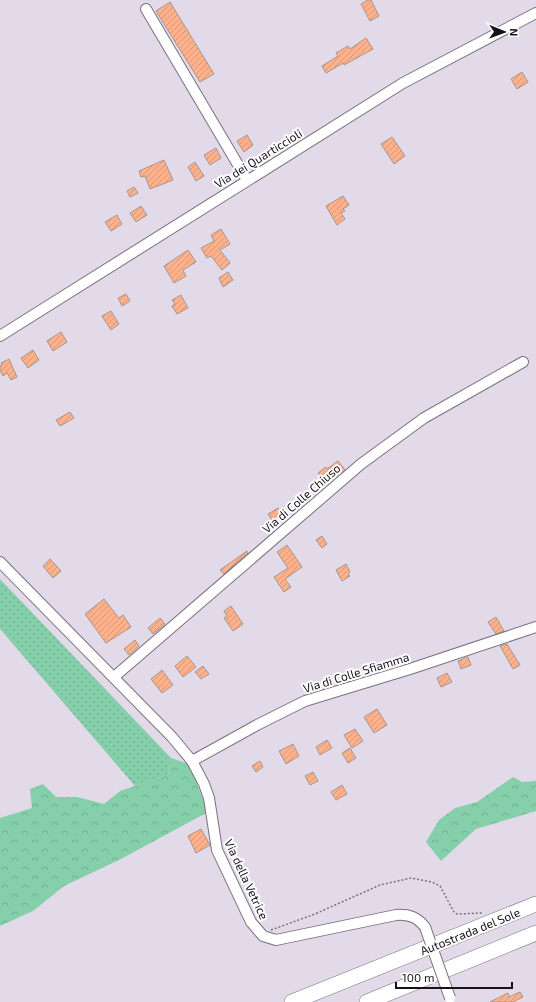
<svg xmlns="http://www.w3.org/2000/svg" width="536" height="1002" viewBox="0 0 536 1002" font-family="'Exo 2',sans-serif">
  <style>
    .grass { fill: url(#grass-dots) }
    .forest { fill: url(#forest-crowns) }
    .building { fill: url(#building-hatch); stroke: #a6968e }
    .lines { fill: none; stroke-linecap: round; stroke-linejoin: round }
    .minor-casing { stroke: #79717e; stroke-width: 12 }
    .highway-casing { stroke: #79717e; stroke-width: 16 }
    .path { stroke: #77717b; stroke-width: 1.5; stroke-dasharray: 2 2; stroke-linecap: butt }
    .minor { stroke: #fff; stroke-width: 10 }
    .highway { stroke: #fff; stroke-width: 15 }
    .minor-bridge-casing { stroke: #79717e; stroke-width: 12; stroke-linecap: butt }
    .minor-bridge { stroke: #fff; stroke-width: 10 }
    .labels { text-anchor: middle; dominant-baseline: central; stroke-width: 4; stroke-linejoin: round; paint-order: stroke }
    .street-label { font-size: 12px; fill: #161318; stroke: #fff }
  </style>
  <defs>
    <pattern id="grass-dots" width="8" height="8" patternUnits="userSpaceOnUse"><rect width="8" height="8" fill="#85cfaa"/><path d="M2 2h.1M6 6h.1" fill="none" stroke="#72b192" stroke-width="1.8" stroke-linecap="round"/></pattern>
    <pattern id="forest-crowns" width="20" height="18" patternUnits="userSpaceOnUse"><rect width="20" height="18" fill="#85cfaa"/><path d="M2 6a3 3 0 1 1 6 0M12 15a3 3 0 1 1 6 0" fill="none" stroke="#72b192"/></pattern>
    <pattern id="building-hatch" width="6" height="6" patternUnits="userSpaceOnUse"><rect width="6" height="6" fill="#feb18a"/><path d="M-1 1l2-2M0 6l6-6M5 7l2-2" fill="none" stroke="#d99776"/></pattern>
  </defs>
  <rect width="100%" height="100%" fill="#e3dae9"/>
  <polygon class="grass" points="0,579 171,758 168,775 135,786 0,629"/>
  <g class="forest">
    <polygon points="171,758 189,764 208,812 121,859 64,886 33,911 0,926 0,818 32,808 30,789 43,784 56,797 77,797 104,804 120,791 168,775"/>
    <polygon points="513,777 522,782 536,781 536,811 476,829 441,861 426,842 439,820 455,808 477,802"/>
  </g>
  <g class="building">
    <polygon points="368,0 371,0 379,16 370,21 361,4"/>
    <polygon points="170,2 214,74 200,82 156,11"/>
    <polygon points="366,38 373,49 344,65 343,63 326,73 322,66 338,56 336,53 348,46 350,49"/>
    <polygon points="522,72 528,82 517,89 511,79"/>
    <polygon points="247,135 253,145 244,152 237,141"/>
    <polygon points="392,137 405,156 394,164 381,144"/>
    <polygon points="216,148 221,158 210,165 204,155"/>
    <polygon points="164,160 173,180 150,189 145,176 141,177 139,171"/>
    <polygon points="195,162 204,176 196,181 188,167"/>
    <polygon points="134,187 138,193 130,197 127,191"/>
    <polygon points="343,196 349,205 343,209 345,211 341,213 345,219 337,225 326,206"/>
    <polygon points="141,206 147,215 136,222 130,213"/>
    <polygon points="117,215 122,224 111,231 105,222"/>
    <polygon points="221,229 230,244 220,250 230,263 222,270 211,256 207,258 201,248 214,241 211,235"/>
    <polygon points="188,250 196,262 183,270 186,276 174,283 164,266"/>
    <polygon points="228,272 233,280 223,287 219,278"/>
    <polygon points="126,294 130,301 122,306 118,298"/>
    <polygon points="181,295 188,308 177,314 172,306 175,304 172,300"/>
    <polygon points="111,311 119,324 111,330 102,316"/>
    <polygon points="61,332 67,342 53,351 47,341"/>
    <polygon points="33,350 39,360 28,368 21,358"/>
    <polygon points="9,359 17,377 11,380 7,373 3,376 0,370 0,366 2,365 1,363"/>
    <polygon points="70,412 74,418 60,426 56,420"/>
    <polygon points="338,461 345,470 326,483 318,473 326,467 327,469"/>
    <polygon points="278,508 285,518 275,525 268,514"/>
    <polygon points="322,536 327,544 322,548 316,540"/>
    <polygon points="287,545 302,567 285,579 291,587 284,592 274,577 288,568 277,552"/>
    <polygon points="247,551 248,553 224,574 220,570"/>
    <polygon points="50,559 61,571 53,578 43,566"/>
    <polygon points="346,564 350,572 348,574 350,576 342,581 336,570"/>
    <polygon points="104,599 119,618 123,615 131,627 106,643 85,614"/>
    <polygon points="231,606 243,624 233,631 224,618 227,616 224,611"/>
    <polygon points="496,617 504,631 496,634 488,622"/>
    <polygon points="160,618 165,624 153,634 148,628"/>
    <polygon points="135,640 139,646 129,655 124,649"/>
    <polygon points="507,644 520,665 513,669 500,646"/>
    <polygon points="187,656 196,667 183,677 175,666"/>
    <polygon points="468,657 471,665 461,669 458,661"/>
    <polygon points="203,666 209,674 201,679 195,672"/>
    <polygon points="162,670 173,685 162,693 151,679"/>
    <polygon points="447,673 452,682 441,687 437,678"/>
    <polygon points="377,709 387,725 374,733 364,717"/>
    <polygon points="355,729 363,741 352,748 344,735"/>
    <polygon points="327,740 332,748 320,755 316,747"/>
    <polygon points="293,744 299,756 286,764 279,751"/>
    <polygon points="350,748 356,758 348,763 342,753"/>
    <polygon points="260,761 263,767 256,772 252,766"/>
    <polygon points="313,772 318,781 310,785 305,776"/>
    <polygon points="342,785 347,794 336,800 331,792"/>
    <polygon points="201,829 210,845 196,853 188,836"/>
    <polygon points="520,992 523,997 513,1002 490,1002 508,993 509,997"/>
  </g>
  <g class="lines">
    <defs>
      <g id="minor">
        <polyline points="146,9 247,180"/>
        <polyline points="0,336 403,83 536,13"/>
        <path d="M0,562l172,175 20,24 12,23 5,14 8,52 34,72 12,14 13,4 120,-25c13,-1 21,2 29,12"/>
        <polyline points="114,677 361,464 424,418 523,362"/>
        <polyline points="192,761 257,725 305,701 410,669 536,627"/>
      </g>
      <g id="highway">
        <polyline points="292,1002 536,904"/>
        <polyline points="367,1002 536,933"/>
      </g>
    </defs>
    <use href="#minor" class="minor-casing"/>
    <use href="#highway" class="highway-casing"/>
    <polyline class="path" points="271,930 315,914 380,885 411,878 432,882 440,886 454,912 457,914 482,913"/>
    <use href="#minor" class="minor"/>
    <use href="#highway" class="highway"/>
    <defs>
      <polyline id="minor-bridge" points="425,927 450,998"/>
    </defs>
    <use href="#minor-bridge" class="minor-bridge-casing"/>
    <use href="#minor-bridge" class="minor-bridge"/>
  </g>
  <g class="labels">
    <g class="street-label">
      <text transform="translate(258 158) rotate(-32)">Via dei Quarticcioli</text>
      <text transform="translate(301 498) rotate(-41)">Via di Colle Chiuso</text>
      <text transform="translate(356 672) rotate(-17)">Via di Colle Sfiamma</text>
      <text transform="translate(247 879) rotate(65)">Via della Vetrice</text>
      <text transform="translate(470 931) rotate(-22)">Autostrada del Sole</text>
    </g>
  </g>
  <g transform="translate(504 32) rotate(91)" stroke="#ffffff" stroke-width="3" paint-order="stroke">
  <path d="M0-3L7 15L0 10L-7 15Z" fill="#161318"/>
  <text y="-6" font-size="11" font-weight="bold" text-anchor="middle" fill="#161318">N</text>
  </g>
  <path d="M396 982v6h116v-6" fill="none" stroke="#161318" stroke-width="2"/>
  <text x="402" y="982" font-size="12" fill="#161318" stroke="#ffffff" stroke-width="3" paint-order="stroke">100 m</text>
</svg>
